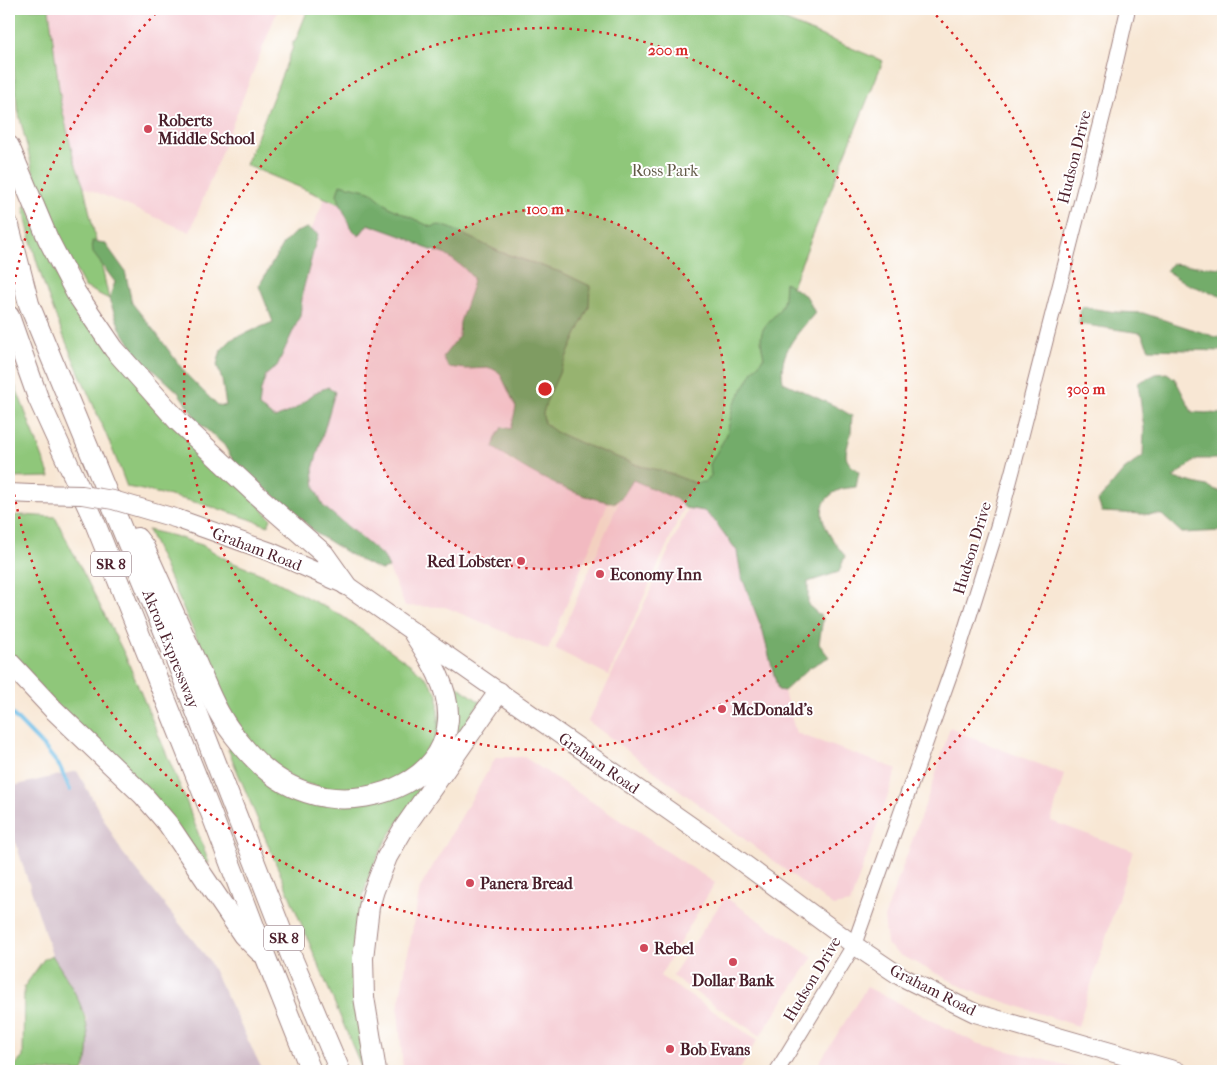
<svg xmlns="http://www.w3.org/2000/svg" width="1232" height="1080" viewBox="0 0 1232 1080" font-family="'IM FELL French Canon',serif">
  <style>
    .built { fill: #f6cfd6 }
    .industrial { fill: #d1bdc9 }
    .green { fill: #8fc77a; stroke: #6c7352 }
    .forest { fill: #73ac6a; stroke: #5e664a }
    .lines { fill: none; stroke-linecap: round; stroke-linejoin: round }
    .stream { stroke: #6cbde7; stroke-width: 4 }
    .minor-casing { stroke: #a18380; stroke-width: 16 }
    .major-casing { stroke: #a18380; stroke-width: 20 }
    .highway-casing { stroke: #a18380; stroke-width: 22 }
    .minor { stroke: #fff; stroke-width: 14 }
    .major { stroke: #fff; stroke-width: 18 }
    .highway { stroke: #fff; stroke-width: 20 }
    .major-bridge-casing { stroke: #a18380; stroke-width: 20; stroke-linecap: butt }
    .major-bridge { stroke: #fff; stroke-width: 18 }
    .ring { fill: none; stroke: #d62828; stroke-width: 2.5; stroke-dasharray: 2.5 5 }
    .poi-dot { fill: #d1495b; stroke: #fff; stroke-width: 2 }
    .labels { text-anchor: middle; dominant-baseline: central; stroke-width: 4; stroke-linejoin: round; paint-order: stroke }
    .shield { fill: #fff; stroke: #80626b; stroke-width: 1 }
    .shield-label { font-size: 15px; font-weight: bold; fill: #4a1f2b }
    .poi-label { font-size: 16px; font-weight: bold; fill: #4a1f2b; stroke: #fff; text-anchor: start }
    .street-label { font-size: 16px; fill: #4a1f2b; stroke: #fff }
    .park-label { font-size: 16px; fill: #625a47; stroke: #fff }
    .centre { fill: #d62828; stroke: #fff; stroke-width: 2.5 }
    .ring-label { font-size: 15px; text-anchor: middle; font-weight: bold; fill: #d62828; stroke: #fff; stroke-width: 4; stroke-linejoin: round; paint-order: stroke }
  </style>
  <rect width="100%" height="100%" fill="#fff"/>
  <filter id="ink" filterUnits="userSpaceOnUse"><feTurbulence type="fractalNoise" baseFrequency=".02" numOctaves="2"/><feDisplacementMap in="SourceGraphic" scale="10" xChannelSelector="R" yChannelSelector="G"/><feConvolveMatrix kernelMatrix="1 2 1 2 8 2 1 2 1" color-interpolation-filters="sRGB"/></filter>
  <filter id="wash" filterUnits="userSpaceOnUse"><feTurbulence type="fractalNoise" baseFrequency=".0096" numOctaves="4" result="noise"/><feDisplacementMap in="SourceGraphic" scale="20" xChannelSelector="R" yChannelSelector="G"/><feGaussianBlur stdDeviation="1.12" result="paint"/><feColorMatrix in="noise" values="0 0 0 0 0 0 0 0 0 0 0 0 0 0 0 0 0 1.4 0 .05"/><feComposite in="paint" operator="in"/></filter>
  <g filter="url(#wash)">
    <rect width="100%" height="100%" fill="#f8e7d4"/>
    <g class="built">
      <polygon points="49,9 278,9 190,232 84,187 74,161 61,104"/>
      <polygon points="325,198 575,303 528,431 505,460 608,503 548,650 445,607 405,606 384,557 323,506 315,488 313,469 237,404"/>
      <polygon points="631,474 687,500 609,675 555,649"/>
      <polygon points="692,500 734,520 796,733 897,769 850,903 833,906 588,721 605,689"/>
      <polygon points="950,727 970,737 1064,774 1051,821 1133,851 1078,1026 969,990 898,954 887,944 884,918 934,780"/>
      <polygon points="496,757 524,757 715,883 660,976 757,1040 739,1071 403,1071 398,1008 420,888"/>
      <polygon points="725,897 813,957 760,1036 672,976"/>
      <polygon points="867,987 976,1043 1090,1071 814,1071"/>
    </g>
    <polygon class="industrial" points="77,771 122,852 208,959 263,1071 86,1071 84,1068 88,1052 87,1019 71,986 52,955 9,822 9,787"/>
    <g class="green">
      <polygon points="9,9 49,9 61,104 74,160 84,187 109,299 85,287 58,238 45,220 17,106"/>
      <polygon points="308,9 757,9 883,61 707,497 530,426 575,302 246,165 293,47 293,42 295,42"/>
      <path d="M26,204l33,75 212,240 -3,7c-45,-18 -93,-30 -141,-39 -34,-93 -86,-181 -103,-279z"/>
      <polygon points="9,369 50,477 9,478"/>
      <polygon points="22,515 55,517 125,655 187,803 209,863 206,863 19,665 9,651 9,516"/>
      <polygon points="148,530 174,536 202,545 229,561 264,575 342,616 411,665 428,680 438,695 438,742 409,779 342,793 296,781 250,745 232,714 217,683"/>
      <polygon points="452,682 480,702 385,842 370,873 363,896 368,1071 363,1071 228,749 232,745 316,802 426,777 447,685"/>
      <path d="M52,955c19,30 40,60 36,97 0,6 -3,13 -5,19h-73l13,-14 1,-70 20,-28z"/>
    </g>
    <g class="forest">
      <path d="M340,184l30,7 19,16 42,20 8,-2 11,3 50,24 63,21 27,13 -1,21 -42,93 -4,13 1,10 12,9 29,13 55,21 23,5 32,12 10,-1 6,-6 -1,-12 17,-30 6,-28 20,-35 11,-14c-4,-18 -6,-25 8,-39 4,-4 8,-8 10,-13 3,-7 2,-15 3,-23l22,15 8,16c-18,21 -37,39 -32,69l54,25 15,9c-1,7 0,15 -2,21 -5,19 -8,22 9,35l-3,15c-6,1 -14,1 -19,4 -31,17 -6,47 8,65l-6,16 -31,10v23l15,13 -4,26 10,13 -20,11 -25,23 -6,-1 -16,-61 -21,-54 -4,-24 -23,-31 -10,-9 -19,-3 -9,-9 -43,-19 -10,16 -8,7c-42,-6 -88,-31 -122,-56l3,-10 6,-10 9,2 5,-22 -16,-34 -9,-5 -25,1 -18,-2 -5,-10 16,-21 1,-14 11,-31 2,-13 -10,-11 -17,-12 -23,-8 -16,-9 -39,-14 -9,12 -9,-9 -4,-11 -5,-10 -4,-12z"/>
      <polygon points="307,228 318,234 303,290 300,316 277,366 266,375 261,390 259,407 275,418 295,409 316,392 328,387 335,392 313,469 315,488 323,506 384,557 389,568 381,570 359,560 317,534 298,516 288,510 272,493 254,481 234,462 224,445 199,423 178,392 137,355 120,328 109,299 115,282 93,253 92,241 105,243 125,271 132,303 156,333 186,374 217,405 226,406 222,380 217,365 221,350 232,339 273,322 259,286 283,244 294,233"/>
      <polygon points="1171,264 1223,268 1223,297 1187,284 1166,271"/>
      <polygon points="1081,307 1116,312 1143,313 1216,337 1223,338 1223,351 1149,349 1141,333 1079,324"/>
      <polygon points="1167,373 1175,379 1192,412 1223,414 1223,459 1197,459 1173,478 1207,486 1223,493 1223,531 1182,533 1162,515 1102,512 1098,501 1124,470 1143,456 1144,429 1138,383 1156,374"/>
    </g>
    <g class="lines">
      <polyline class="stream" points="9,711 45,748 60,767 70,790"/>
    </g>
  </g>
  <g filter="url(#ink)">
    <g class="lines">
      <defs>
        <polyline id="minor" points="777,1071 854,945 958,652 998,525 1013,469 1109,92 1128,9"/>
        <g id="major">
          <polyline points="9,493 31,494"/>
          <polyline points="178,519 271,552 346,585 728,852 854,945 900,976 975,1013 1177,1071"/>
        </g>
        <g id="highway">
          <polyline points="9,146 48,239 76,293 114,349 178,421 258,496 324,554 346,585"/>
          <polyline points="9,226 29,304 176,660 292,958 340,1071"/>
          <polyline points="9,316 38,398 93,518 211,813 266,958 311,1071"/>
          <path d="M137,538l7,9c16,35 31,69 47,104 10,21 18,45 30,65 8,15 30,41 43,52 17,15 39,25 61,29 52,8 119,-18 123,-77 2,-31 -18,-62 -34,-86"/>
          <polyline points="9,662 53,709 143,795 168,824 243,935 260,952"/>
          <polyline points="376,1071 364,997 363,958 369,907 374,890 387,857 404,828 499,692"/>
        </g>
      </defs>
      <use href="#minor" class="minor-casing"/>
      <use href="#major" class="major-casing"/>
      <use href="#highway" class="highway-casing"/>
      <use href="#minor" class="minor"/>
      <use href="#major" class="major"/>
      <use href="#highway" class="highway"/>
      <defs>
        <polyline id="major-bridge" points="31,494 82,495 113,500 178,519"/>
      </defs>
      <use href="#major-bridge" class="major-bridge-casing"/>
      <use href="#major-bridge" class="major-bridge"/>
    </g>
  </g>
  <circle cx="545" cy="389" r="180" fill="#d62828" fill-opacity=".12"/>
  <g class="ring">
    <circle cx="545" cy="389" r="180"/>
    <circle cx="545" cy="389" r="361"/>
    <path d="M9 314A541 541 0 0 1 159 10M931 10A541 541 0 1 1 9 464"/>
  </g>
  <g class="poi-dot">
    <circle cx="148" cy="129" r="5"/>
    <circle cx="521" cy="561" r="5"/>
    <circle cx="600" cy="574" r="5"/>
    <circle cx="722" cy="709" r="5"/>
    <circle cx="470" cy="883" r="5"/>
    <circle cx="644" cy="948" r="5"/>
    <circle cx="733" cy="962" r="5"/>
    <circle cx="670" cy="1049" r="5"/>
  </g>
  <g class="labels">
    <g class="shield">
      <rect x="91" y="551.5" width="40" height="25" rx="4"/>
      <rect x="264" y="925.5" width="40" height="25" rx="4"/>
    </g>
    <g class="shield-label">
      <text x="111" y="564">SR 8</text>
      <text x="284" y="938">SR 8</text>
    </g>
    <g class="poi-label">
      <text x="158" y="120">Roberts<tspan x="158" dy="18">Middle School</tspan></text>
      <text x="511" y="561" text-anchor="end">Red Lobster</text>
      <text x="610" y="574">Economy Inn</text>
      <text x="732" y="709">McDonald's</text>
      <text x="480" y="883">Panera Bread</text>
      <text x="654" y="948">Rebel</text>
      <text x="733" y="980" text-anchor="middle">Dollar Bank</text>
      <text x="680" y="1049">Bob Evans</text>
    </g>
    <g class="street-label">
      <text transform="translate(1074 157) rotate(-76)">Hudson Drive</text>
      <text transform="translate(972 548) rotate(-73)">Hudson Drive</text>
      <text transform="translate(257 549) rotate(21)">Graham Road</text>
      <text transform="translate(171 649) rotate(68)">Akron Expressway</text>
      <text transform="translate(599 763) rotate(35)">Graham Road</text>
      <text transform="translate(812 979) rotate(-59)">Hudson Drive</text>
      <text transform="translate(933 990) rotate(27)">Graham Road</text>
    </g>
    <g class="park-label">
      <text x="665" y="170">Ross Park</text>
    </g>
  </g>
  <circle cx="545" cy="389" r="8" class="centre"/>
  <g class="ring-label">
    <text x="668" y="55">200 m</text>
    <text x="545" y="214">100 m</text>
    <text x="1086" y="394">300 m</text>
  </g>
  <rect width="1232" height="1080" fill="none" stroke="#fff" stroke-width="30"/>
</svg>
